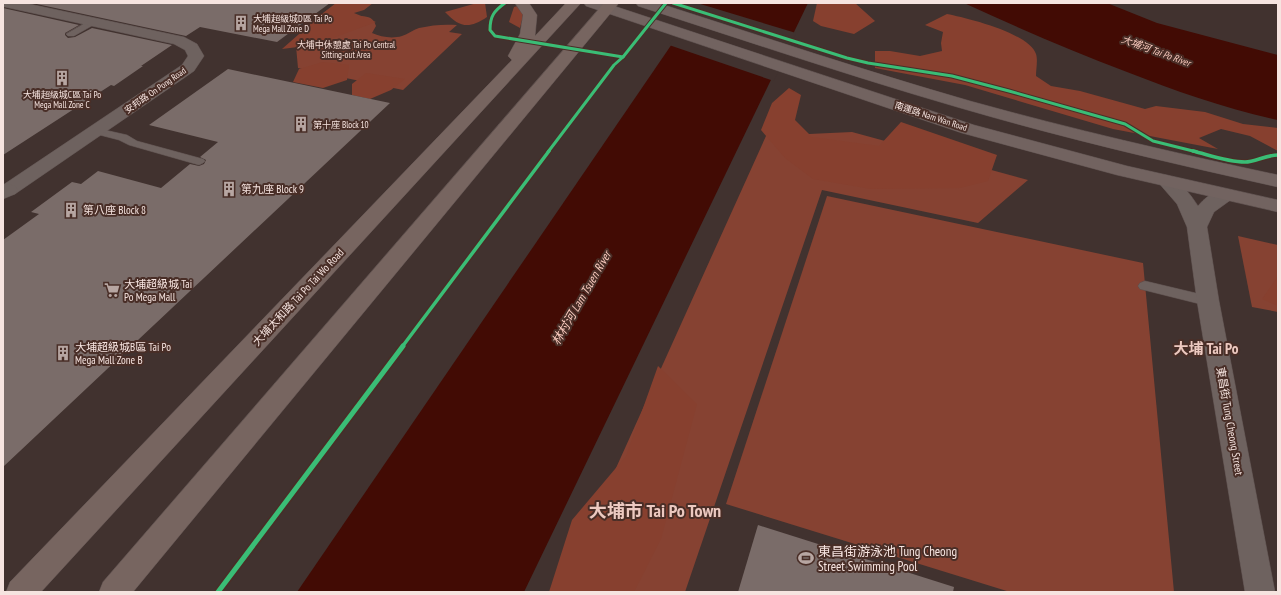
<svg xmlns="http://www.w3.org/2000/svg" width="1281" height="595" viewBox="0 0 1281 595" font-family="'PT Sans Narrow','Noto Sans TC',sans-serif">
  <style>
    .green { fill: #864232 }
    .forest { fill: #87402f }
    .water { fill: #420b04 }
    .pier { fill: #41322f }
    .building { fill: #7a6c69 }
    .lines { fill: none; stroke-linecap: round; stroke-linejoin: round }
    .service-casing { stroke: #5c4f4d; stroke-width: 1 }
    .minor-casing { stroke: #5c4f4d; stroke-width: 1 }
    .tertiary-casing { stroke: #5c4f4d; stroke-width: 1 }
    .secondary-casing { stroke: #5c4f4d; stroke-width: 1 }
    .primary-casing { stroke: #5c4f4d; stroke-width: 1 }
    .service { fill: #6e625f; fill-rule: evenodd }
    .minor { fill: #6e625f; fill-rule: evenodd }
    .tertiary { fill: #6e625f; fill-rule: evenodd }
    .secondary { fill: #726360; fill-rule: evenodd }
    .primary { fill: #776560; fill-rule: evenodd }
    .cycleway-far2-casing { stroke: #492e27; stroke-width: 5 }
    .cycleway-far1-casing { stroke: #492e27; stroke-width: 6 }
    .cycleway-casing { stroke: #492e27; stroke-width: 8 }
    .cycleway-far2 { stroke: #3abd76; stroke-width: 3 }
    .cycleway-far1 { stroke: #3abd76; stroke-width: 3.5 }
    .cycleway { stroke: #3abd76; stroke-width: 5 }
    .labels { text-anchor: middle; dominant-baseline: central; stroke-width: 4; stroke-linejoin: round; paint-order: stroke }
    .far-poi-label { font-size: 9px; fill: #f6e4e0; stroke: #492e27; text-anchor: start }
    .far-park-label { font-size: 9px; fill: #f5ddd6; stroke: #492e27 }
    .far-street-label { font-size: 9px; fill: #f6e4e0; stroke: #492e27 }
    .far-water-label { font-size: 10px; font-style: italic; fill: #facabe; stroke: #492e27 }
    .poi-label { font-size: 11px; fill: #f6e4e0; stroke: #492e27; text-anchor: start }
    .street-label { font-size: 11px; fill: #f6e4e0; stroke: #492e27 }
    .water-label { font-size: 12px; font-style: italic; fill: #facabe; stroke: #492e27 }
    .near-poi-label { font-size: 13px; fill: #f6e4e0; stroke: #492e27; text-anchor: start }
    .district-label { font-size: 15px; font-weight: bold; fill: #ecc9c0; stroke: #492e27 }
    .near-district-label { font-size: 18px; font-weight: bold; fill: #ecc9c0; stroke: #492e27 }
  </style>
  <rect width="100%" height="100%" fill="#41322f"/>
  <g class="green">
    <path d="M361,16c8,1 12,1 15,10l-4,7c9,4 20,6 30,3 6,-2 11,-6 17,-8 13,-3 25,-4 38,-3l-8,7 13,2 -59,56 -105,-22 -2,-22 52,-28z"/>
    <polygon points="852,132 1028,180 978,223 822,190 685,592 560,592 766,136"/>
    <polygon points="827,196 1143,263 1174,592 1010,592 726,504"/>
    <polygon points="1238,236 1278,245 1278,312 1252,307"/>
  </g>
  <g class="forest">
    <polygon points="336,3 373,3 364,10 354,13 376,22 314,45 282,49 323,13"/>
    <path d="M477,3h8l2,14c-18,12 -27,11 -42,-5z"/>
    <polygon points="817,3 855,3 875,21 854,34 821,26 813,21"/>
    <polygon points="521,5 523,16 520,28 509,22 514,7"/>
    <path d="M947,14c20,4 82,19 89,40 2,6 0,15 0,22l15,10 29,5 65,18 11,-3 49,6 38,12 35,4v23l-28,-15 -29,-7 -22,9 19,11 -105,-20 -148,-44 -90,-17v-17h15l30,5 22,-5 -1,-8 2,-11 -18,-7z"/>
    <polygon points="323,62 349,65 347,80 323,88 293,82 299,69"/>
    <polygon points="366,73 405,79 391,90 370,99 352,95 352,84"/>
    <polygon points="789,88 801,95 795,120 812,137 879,146 901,122 997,155 988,181 960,188 871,189 813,179 785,158 761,130 772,103"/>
    <polygon points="1278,276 1278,306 1262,299"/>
    <polygon points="658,366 697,404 661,539 634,592 549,592 572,520 626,456"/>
  </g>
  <g class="water">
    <polygon points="700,3 808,3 524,592 297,592"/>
    <path d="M964,3h143l50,20 121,32v65c-52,-11 -102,-29 -151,-48 -55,-21 -109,-44 -163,-69z"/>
  </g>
  <polygon class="pier" points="697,3 796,33 774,81 669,45"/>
  <g class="building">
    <polygon points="32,3 330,3 277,42 200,27 186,36"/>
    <polygon points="3,8 79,25 65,33 65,35 68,38 75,37 92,28 172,45 141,66 143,66 114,86 111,85 3,155"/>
    <polygon points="228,69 390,103 3,467 3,240 39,214 31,212 72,182 81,184 98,171 161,188 190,164 199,166 204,164 206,160 200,157 218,142 149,125"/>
    <polygon points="758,525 954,587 953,592 738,592"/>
  </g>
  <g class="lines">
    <defs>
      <g id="service">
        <polygon points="92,19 97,22 95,24 74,36 68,36 66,34"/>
        <polygon points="96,128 127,135 137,141 203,159 205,161 203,163 199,165 129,145 119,140 92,133 90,131 92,129"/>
        <polygon points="1145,281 1208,296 1213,297 1215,301 1213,305 1208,306 1140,289 1138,286 1140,283"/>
      </g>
      <g id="minor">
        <polygon points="3,3 25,3 184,37 197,44 204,56 194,71 184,78 15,194 8,196 3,195 3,185 182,65 188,56 185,50 174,44 5,7 3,7"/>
        <path d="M1166,175c13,4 25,20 32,31 8,-10 21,-19 34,-15l3,4 -3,4 -18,13 -7,15 12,74 56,291h-30l-48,-291 -10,-74 -10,-23 -20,-23 2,-4z"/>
      </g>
      <polygon id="tertiary" points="8,184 15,186 18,190 15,194 3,199 3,185"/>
      <g id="secondary">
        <polygon points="584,3 605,3 974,125 1127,166 1278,200 1278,212 1117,175 962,133 586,6"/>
        <path d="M636,3h22c103,33 207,68 312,98 101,28 205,52 308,74v12c-108,-24 -215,-49 -321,-80 -107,-31 -213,-67 -319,-101z"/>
      </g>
      <g id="primary">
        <polygon points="515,3 529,3 537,15 535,36 566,3 581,3 41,592 6,592 10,582 512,60 508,56 520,34 523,15"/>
        <polygon points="604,3 619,3 133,592 99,592 103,582"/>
      </g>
    </defs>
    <use href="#service" class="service-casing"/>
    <use href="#minor" class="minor-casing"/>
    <use href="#tertiary" class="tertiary-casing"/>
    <use href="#secondary" class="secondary-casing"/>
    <use href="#primary" class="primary-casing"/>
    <use href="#service" class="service"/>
    <use href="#minor" class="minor"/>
    <use href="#tertiary" class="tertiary"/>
    <use href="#secondary" class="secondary"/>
    <use href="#primary" class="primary"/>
    <defs>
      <g id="cycleway-far2">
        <path d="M505,3c-11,8 -15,13 -15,27l5,6 128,21"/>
        <polyline points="673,3 847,58 868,63 952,76 1009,91 1125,124 1153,141 1197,152"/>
        <polyline points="548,152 614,65 623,57 666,3"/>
      </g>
      <g id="cycleway-far1">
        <path d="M1193,151c16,4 34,11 52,11 10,0 21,-7 33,-7"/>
        <polyline points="402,347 549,151"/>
      </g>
      <polyline id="cycleway" points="218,592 403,346"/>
    </defs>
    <use href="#cycleway-far2" class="cycleway-far2-casing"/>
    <use href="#cycleway-far1" class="cycleway-far1-casing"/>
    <use href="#cycleway" class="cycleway-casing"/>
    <use href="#cycleway-far2" class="cycleway-far2"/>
    <use href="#cycleway-far1" class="cycleway-far1"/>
    <use href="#cycleway" class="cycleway"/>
  </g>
  <defs>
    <symbol id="building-bare" viewBox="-9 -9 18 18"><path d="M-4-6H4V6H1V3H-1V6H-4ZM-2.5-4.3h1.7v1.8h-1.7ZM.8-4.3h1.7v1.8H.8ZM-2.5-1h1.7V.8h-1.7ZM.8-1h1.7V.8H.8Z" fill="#b7a6a2" stroke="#492e27" stroke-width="2.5" paint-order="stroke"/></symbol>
    <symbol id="supermarket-bare" viewBox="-9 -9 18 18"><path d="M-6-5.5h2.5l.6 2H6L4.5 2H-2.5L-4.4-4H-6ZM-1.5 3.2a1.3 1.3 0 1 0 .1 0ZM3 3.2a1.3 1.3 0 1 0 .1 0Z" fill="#b7a6a2" stroke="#492e27" stroke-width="2.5" paint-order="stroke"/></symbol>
    <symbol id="stadium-bare" viewBox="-9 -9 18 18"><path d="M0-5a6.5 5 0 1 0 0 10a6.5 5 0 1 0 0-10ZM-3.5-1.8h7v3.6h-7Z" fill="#b7a6a2" stroke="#492e27" stroke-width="2.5" paint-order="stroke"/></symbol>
  </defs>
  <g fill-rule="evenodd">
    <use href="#building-bare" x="230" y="12" width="22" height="22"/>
    <use href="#building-bare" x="51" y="67" width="22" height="22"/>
    <use href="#building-bare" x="290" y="113" width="22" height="22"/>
    <use href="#building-bare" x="218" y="178" width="22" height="22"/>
    <use href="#building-bare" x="60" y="199" width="22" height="22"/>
    <use href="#supermarket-bare" x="101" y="279" width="22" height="22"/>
    <use href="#building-bare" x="52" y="342" width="22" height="22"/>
    <use href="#stadium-bare" x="795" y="547" width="22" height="22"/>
  </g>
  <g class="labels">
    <g class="far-poi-label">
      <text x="253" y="18">大埔超級城D區 Tai Po<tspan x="253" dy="10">Mega Mall Zone D</tspan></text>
      <text x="62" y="94" text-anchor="middle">大埔超級城C區 Tai Po<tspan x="62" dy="10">Mega Mall Zone C</tspan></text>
      <text x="313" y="124">第十座 Block 10</text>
    </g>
    <g class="far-park-label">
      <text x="346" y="44">大埔中休憩處 Tai Po Central<tspan x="346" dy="10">Sitting-out Area</tspan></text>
    </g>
    <g class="far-street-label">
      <text transform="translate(155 90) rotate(-35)">安邦路 On Pong Road</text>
      <text transform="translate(931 116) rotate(18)">南運路 Nam Wan Road</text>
    </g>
    <g class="far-water-label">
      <text transform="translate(1156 51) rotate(20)">大埔河 Tai Po River</text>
    </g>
    <g class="poi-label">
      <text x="241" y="189">第九座 Block 9</text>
      <text x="83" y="210">第八座 Block 8</text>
      <text x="124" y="284">大埔超級城 Tai<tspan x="124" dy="13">Po Mega Mall</tspan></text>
      <text x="75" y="347">大埔超級城B區 Tai Po<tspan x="75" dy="13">Mega Mall Zone B</tspan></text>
    </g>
    <g class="street-label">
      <text transform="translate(298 297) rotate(-47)">大埔太和路 Tai Po Tai Wo Road</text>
      <text transform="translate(1230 421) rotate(80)">東昌街 Tung Cheong Street</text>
    </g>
    <g class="water-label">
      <text transform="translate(581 298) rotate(-60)">林村河 Lam Tsuen River</text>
    </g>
    <g class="near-poi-label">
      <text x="818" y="551">東昌街游泳池 Tung Cheong<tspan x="818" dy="15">Street Swimming Pool</tspan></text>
    </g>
    <g class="district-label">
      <text x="1206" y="348">大埔 Tai Po</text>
    </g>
    <g class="near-district-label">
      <text x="655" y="510">大埔市 Tai Po Town</text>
    </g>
  </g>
  <rect width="1281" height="595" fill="none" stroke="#f6e4e0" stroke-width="8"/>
</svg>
